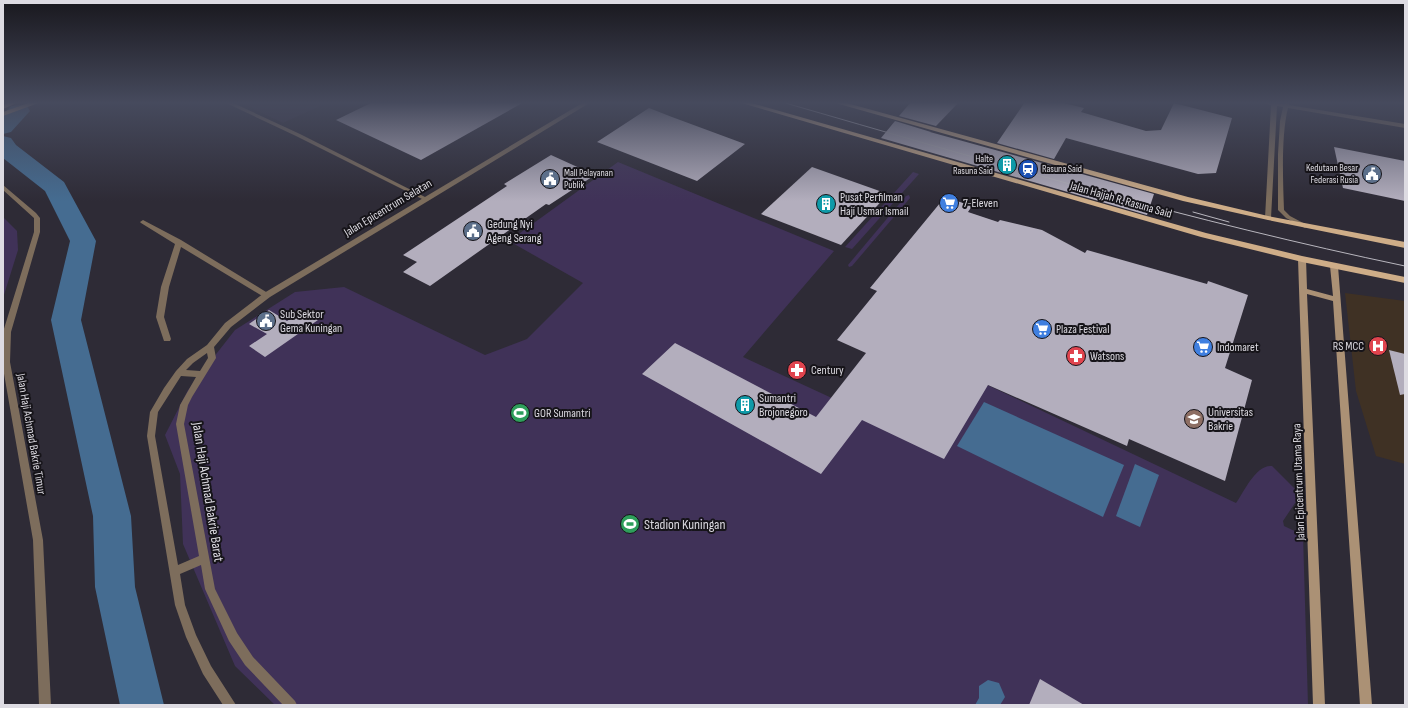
<svg xmlns="http://www.w3.org/2000/svg" width="1408" height="708" viewBox="0 0 1408 708" font-family="'Sofia Sans Condensed',sans-serif">
  <style>
    .commercial { fill: #363142 }
    .medical { fill: #3f3124 }
    .green { fill: #403258 }
    .water { fill: #456c91 }
    .lines { fill: none; stroke-linecap: round; stroke-linejoin: round }
    .river { fill: #456c91; fill-rule: evenodd }
    .building { fill: #b3aebd }
    .minor { fill: #7d6d5c; fill-rule: evenodd }
    .tertiary { fill: #7d6d5c; fill-rule: evenodd }
    .secondary { fill: #ab9175; fill-rule: evenodd }
    .primary { fill: #cead88; fill-rule: evenodd }
    .tram { stroke: #b8b6be; stroke-width: 1 }
    .labels { text-anchor: middle; dominant-baseline: central; stroke-width: 4; stroke-linejoin: round; paint-order: stroke }
    .far-poi-label { font-size: 10px; fill: #dddbe2; stroke: #161419; text-anchor: end }
    .poi-label { font-size: 12px; fill: #dddbe2; stroke: #161419; text-anchor: start }
    .street-label { font-size: 12px; fill: #dddbe2; stroke: #161419 }
    .near-street-label { font-size: 14px; fill: #dddbe2; stroke: #161419 }
    .near-poi-label { font-size: 14px; fill: #dddbe2; stroke: #161419; text-anchor: start }
  </style>
  <rect width="100%" height="100%" fill="#2e2b36"/>
  <polygon class="commercial" points="239,102 329,102 283,123"/>
  <polygon class="medical" points="1345,293 1405,301 1405,464 1376,456 1356,391"/>
  <g class="green">
    <path d="M618,162l216,89 -91,106 197,91 39,-67 257,122c8,-11 20,-39 36,-37l23,23 2,11 -14,21 1,5 19,9 5,170h-1033l-40,-39 -52,-122 -3,-70 -15,-39 23,-45 47,-60 60,-38 49,-5 141,68 42,-16 56,-56 -74,-42z"/>
    <polygon points="913,172 919,174 852,249 845,247"/>
    <polygon points="909,195 910,198 852,266 849,267 848,265 906,196"/>
    <polygon points="3,217 17,231 18,250 3,298"/>
  </g>
  <g class="water">
    <polygon points="984,402 1124,465 1103,517 957,446"/>
    <polygon points="1135,464 1159,475 1140,527 1116,516"/>
    <polygon points="988,680 999,683 1005,697 1000,705 975,705 979,698 979,686"/>
  </g>
  <g class="lines">
    <g class="river">
      <polygon points="19,105 27,106 30,111 11,132 3,134 3,115 11,106"/>
      <polygon points="3,136 11,138 16,145 64,182 96,241 81,320 131,516 135,587 164,705 120,705 95,587 93,516 51,320 70,241 45,191 3,158"/>
    </g>
  </g>
  <g class="building">
    <polygon points="373,102 524,102 421,160 336,120"/>
    <polygon points="911,102 959,102 936,126 899,116"/>
    <polygon points="1025,102 1060,102 1084,108 1081,112 1146,131 1161,130 1174,103 1232,118 1216,173 1198,174 1066,138 1054,159 997,143"/>
    <polygon points="649,108 672,117 745,144 697,181 597,142"/>
    <polygon points="895,121 931,132 930,132 1154,194 1147,215 881,138"/>
    <polygon points="1334,147 1405,161 1405,201 1343,188"/>
    <polygon points="551,155 595,175 549,205 546,204 430,286 403,272 417,262 403,255 507,186 504,184"/>
    <polygon points="812,167 888,194 841,245 761,214"/>
    <polygon points="945,197 972,206 968,212 998,222 1000,220 1042,230 1085,253 1087,250 1207,284 1208,281 1248,295 1225,368 1252,380 1225,481 1129,439 1127,446 988,385 944,459 862,420 821,474 642,374 675,343 816,417 866,353 837,340 877,291 870,288"/>
    <polygon points="269,310 287,321 302,311 318,320 265,357 249,346 267,334 249,324"/>
    <polygon points="1389,350 1405,354 1405,394 1400,395"/>
    <polygon points="1040,679 1084,705 1029,705"/>
  </g>
  <g class="lines">
    <g class="minor">
      <polygon points="224,102 231,102 300,134 429,199 426,201 296,136"/>
      <polygon points="143,220 181,240 271,295 267,297 264,297 181,247 169,287 164,317 171,339 170,341 164,341 156,317 161,287 175,244 141,223 140,222"/>
    </g>
    <g class="tertiary">
      <path d="M584,102h7l-321,195 -39,30 -17,20 2,11 -24,39 -4,8 -4,19 31,165 22,44 16,24 42,44 2,4h-14l-38,-40 -16,-24 -24,-52 -4,-24 -21,9 5,31 11,30 15,31 25,39h-13l-20,-31 -17,-37 -11,-32 -28,-169 3,-24 14,-24 12,-17 11,-12 20,-14 18,-22 39,-30zM207,353l1,5 -8,13 -14,-1 7,-7zM181,376l15,1 -16,28 -4,19 23,132 -21,9 -23,-129 3,-24z"/>
      <path d="M1259,102h20l-1,1 6,1 1,-2h4v3l116,19v4l-117,-20c-7,28 -5,72 -4,102l6,6 17,9 1,1 -3,2 -19,-10 -8,-8v-56l2,-33 3,-14 -6,-1 -6,112 -3,2 -3,-2 6,-113z"/>
      <polygon points="3,185 36,213 40,218 40,232 11,332 10,362 43,540 51,705 39,705 33,540 3,368 3,332 34,232 34,218 3,190"/>
    </g>
    <polygon class="secondary" points="1300,257 1304,257 1306,259 1307,289 1333,296 1330,266 1334,264 1338,266 1372,705 1360,705 1333,301 1307,294 1325,705 1313,705 1298,259"/>
    <g class="primary">
      <polygon points="10,102 19,102 3,109 3,105"/>
      <polygon points="31,102 41,102 3,116 3,112"/>
      <polygon points="738,102 748,102 1206,233 1302,256 1405,277 1405,283 1302,262 1201,237"/>
      <polygon points="832,102 843,102 1188,197 1268,216 1405,242 1405,248 1268,220 1183,201"/>
    </g>
    <g class="tram">
      <path d="M782,102c207,60 412,120 623,164"/>
      <polyline points="1193,212 1229,222"/>
    </g>
  </g>
  <linearGradient id="sky" x2="0" y2="1"><stop stop-color="#19181e"/><stop offset="0.51" stop-color="#464a5d"/><stop offset="1" stop-color="#464a5d" stop-opacity="0"/></linearGradient>
  <rect width="1408" height="201" fill="url(#sky)"/>
  <defs>
    <symbol id="building-disc" viewBox="-11 -11 22 22"><circle r="9.5" fill="#0f9aa8" stroke="#161419"/><path d="M-4-6H4V6H1V3H-1V6H-4ZM-2.5-4.3h1.7v1.8h-1.7ZM.8-4.3h1.7v1.8H.8ZM-2.5-1h1.7V.8h-1.7ZM.8-1h1.7V.8H.8Z" fill="#fff"/></symbol>
    <symbol id="station-disc" viewBox="-11 -11 22 22"><circle r="9.5" fill="#1a4fb4" stroke="#161419"/><path d="M-3-6H3Q5-6 5-4V2Q5 4 3 4L4.5 6H3L1.5 4h-3L-3 6H-4.5L-3 4Q-5 4-5 2V-4Q-5-6-3-6ZM-3.5-4v3h7v-3ZM-3.5 1v1.5H-2V1ZM2 1v1.5H3.5V1Z" fill="#fff"/></symbol>
    <symbol id="civic-disc" viewBox="-11 -11 22 22"><circle r="9.5" fill="#5c6f8a" stroke="#161419"/><path d="M-.6-6.5H3V-4.5H.6V-3L4-1V1h2V6H-6V1h2V-1L-.6-3ZM-1.2 2.5V6h2.4V2.5Z" fill="#fff"/></symbol>
    <symbol id="supermarket-disc" viewBox="-11 -11 22 22"><circle r="9.5" fill="#3f7fe0" stroke="#161419"/><path d="M-6-5.5h2.5l.6 2H6L4.5 2H-2.5L-4.4-4H-6ZM-1.5 3.2a1.3 1.3 0 1 0 .1 0ZM3 3.2a1.3 1.3 0 1 0 .1 0Z" fill="#fff"/></symbol>
    <symbol id="hospital-disc" viewBox="-11 -11 22 22"><circle r="9.5" fill="#e0444e" stroke="#161419"/><path d="M-5-5h3v3.5h4V-5h3V5h-3V1.5h-4V5h-3Z" fill="#fff"/></symbol>
    <symbol id="pharmacy-disc" viewBox="-11 -11 22 22"><circle r="9.5" fill="#e0444e" stroke="#161419"/><path d="M-2-6h4v4h4v4h-4v4h-4v-4h-4v-4h4Z" fill="#fff"/></symbol>
    <symbol id="stadium-disc" viewBox="-11 -11 22 22"><circle r="9.5" fill="#2e9e5b" stroke="#161419"/><path d="M0-5a6.5 5 0 1 0 0 10a6.5 5 0 1 0 0-10ZM-3.5-1.8h7v3.6h-7Z" fill="#fff"/></symbol>
    <symbol id="university-disc" viewBox="-11 -11 22 22"><circle r="9.5" fill="#8d6e63" stroke="#161419"/><path d="M0-5L7-2L0 1L-7-2ZM-4 1L0 2.5L4 1V4Q0 6-4 4Z" fill="#fff"/></symbol>
  </defs>
  <g fill-rule="evenodd">
    <use href="#building-disc" x="996" y="154" width="22" height="22"/>
    <use href="#station-disc" x="1017" y="158" width="22" height="22"/>
    <use href="#civic-disc" x="1361" y="163" width="22" height="22"/>
    <use href="#civic-disc" x="539" y="168" width="22" height="22"/>
    <use href="#supermarket-disc" x="938" y="192" width="22" height="22"/>
    <use href="#building-disc" x="815" y="193" width="22" height="22"/>
    <use href="#civic-disc" x="462" y="220" width="22" height="22"/>
    <use href="#civic-disc" x="255" y="310" width="22" height="22"/>
    <use href="#supermarket-disc" x="1031" y="318" width="22" height="22"/>
    <use href="#hospital-disc" x="1367" y="335" width="22" height="22"/>
    <use href="#supermarket-disc" x="1192" y="336" width="22" height="22"/>
    <use href="#pharmacy-disc" x="1065" y="345" width="22" height="22"/>
    <use href="#pharmacy-disc" x="786" y="359" width="22" height="22"/>
    <use href="#building-disc" x="734" y="394" width="22" height="22"/>
    <use href="#stadium-disc" x="509" y="402" width="22" height="22"/>
    <use href="#university-disc" x="1183" y="408" width="22" height="22"/>
    <use href="#stadium-disc" x="619" y="513" width="22" height="22"/>
  </g>
  <g class="labels">
    <g class="far-poi-label">
      <text x="993" y="159">Halte<tspan x="993" dy="12">Rasuna Said</tspan></text>
      <text x="1358" y="168">Kedutaan Besar<tspan x="1358" dy="12">Federasi Rusia</tspan></text>
      <text x="1042" y="169" text-anchor="start">Rasuna Said</text>
      <text x="564" y="173" text-anchor="start">Mall Pelayanan<tspan x="564" dy="12">Publik</tspan></text>
    </g>
    <g class="poi-label">
      <text x="840" y="197">Pusat Perfilman<tspan x="840" dy="14">Haji Usmar Ismail</tspan></text>
      <text x="963" y="203">7-Eleven</text>
      <text x="487" y="224">Gedung Nyi<tspan x="487" dy="14">Ageng Serang</tspan></text>
      <text x="280" y="314">Sub Sektor<tspan x="280" dy="14">Gema Kuningan</tspan></text>
      <text x="1056" y="329">Plaza Festival</text>
      <text x="1364" y="346" text-anchor="end">RS MCC</text>
      <text x="1217" y="347">Indomaret</text>
      <text x="1090" y="356">Watsons</text>
      <text x="811" y="370">Century</text>
      <text x="759" y="398">Sumantri<tspan x="759" dy="14">Brojonegoro</tspan></text>
      <text x="1208" y="412">Universitas<tspan x="1208" dy="14">Bakrie</tspan></text>
      <text x="534" y="413">GOR Sumantri</text>
    </g>
    <g class="street-label">
      <text transform="translate(1121 200) rotate(16)">Jalan Hajjah R. Rasuna Said</text>
      <text transform="translate(388 208) rotate(-31)">Jalan Epicentrum Selatan</text>
      <text transform="translate(31 434) rotate(80)">Jalan Haji Achmad Bakrie Timur</text>
      <text transform="translate(1299 482) rotate(-92)">Jalan Epicentrum Utama Raya</text>
    </g>
    <g class="near-street-label">
      <text transform="translate(208 492) rotate(81)">Jalan Haji Achmad Bakrie Barat</text>
    </g>
    <g class="near-poi-label">
      <text x="644" y="524">Stadion Kuningan</text>
    </g>
  </g>
  <rect width="1408" height="708" fill="none" stroke="#dddbe2" stroke-width="8"/>
</svg>
